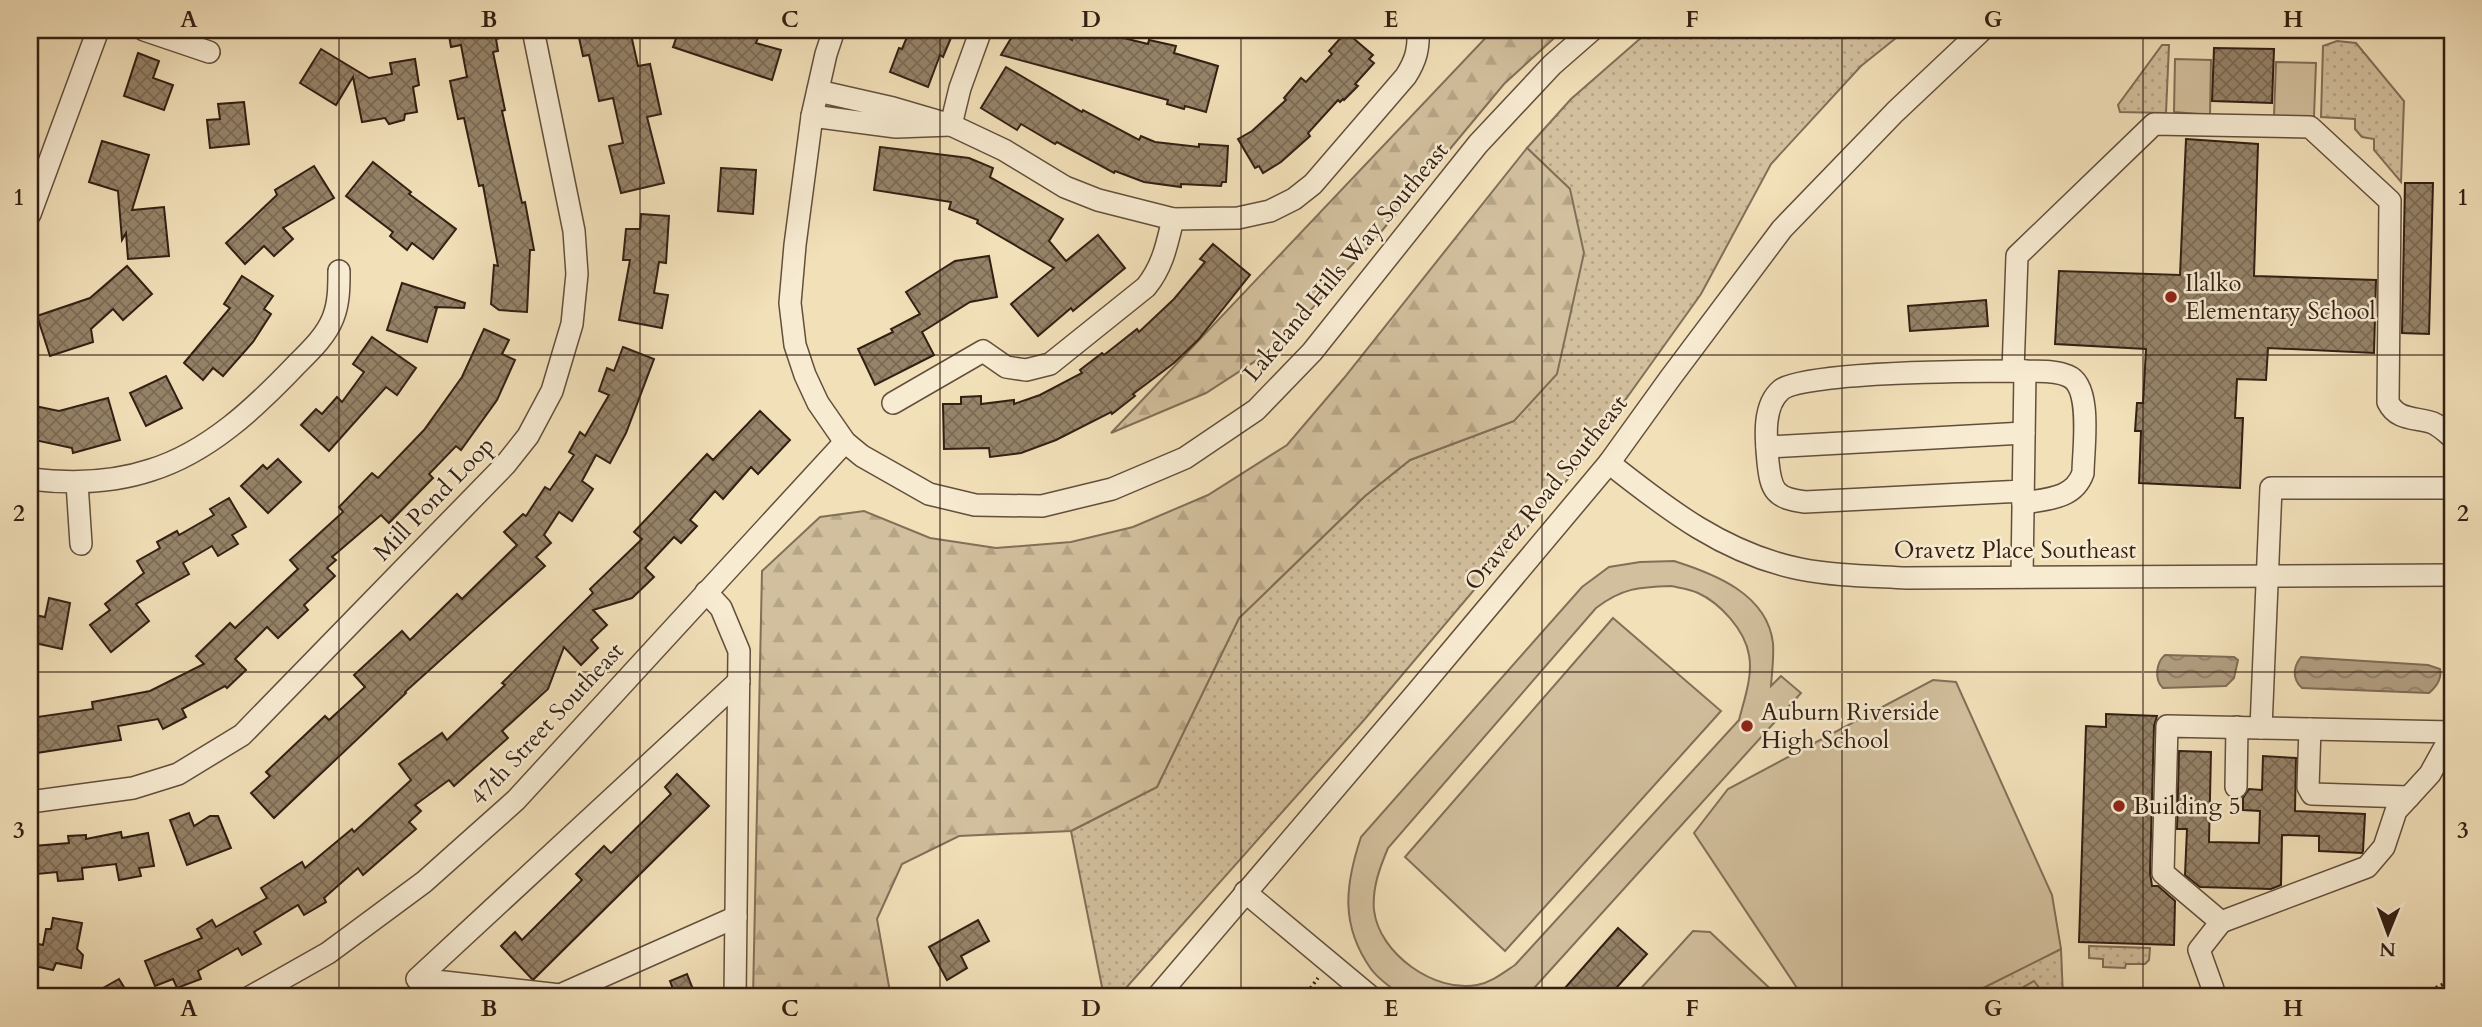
<svg xmlns="http://www.w3.org/2000/svg" width="2482" height="1027" viewBox="0 0 2482 1027" font-family="Cardo,serif">
  <style>
    .grass { fill: url(#grass-dots); stroke: #826f58; stroke-width: 2 }
    .forest { fill: url(#forest-firs); stroke: #826f58; stroke-width: 2 }
    .garden { fill: url(#garden-furrows); stroke: #826f58; stroke-width: 2 }
    .pitch { fill: #d2bf9d; stroke: #826f58; stroke-width: 2; fill-rule: evenodd }
    .water { fill: url(#water-waves); stroke: #7f6b55; stroke-width: 2 }
    .building { fill: url(#building-cross-hatch); stroke: #331f13; stroke-width: 2 }
    .lines { fill: none; stroke-linecap: round; stroke-linejoin: round }
    .minor-casing { stroke: #634f3c; stroke-width: 24 }
    .path { stroke: #331f13; stroke-width: 3.5; stroke-dasharray: 2 3.5; stroke-linecap: butt }
    .minor { stroke: #f7ebd2; stroke-width: 21 }
    .grid { fill: none; stroke: #331f13; stroke-width: 2; stroke-opacity: 0.55 }
    .poi-dot { fill: #8f2418; stroke: #f7ebd2; stroke-width: 2.5 }
    .labels { text-anchor: middle; dominant-baseline: central; stroke-width: 5; stroke-linejoin: round; paint-order: stroke }
    .street-label { font-size: 24px; fill: #331f13; stroke: #f7ebd2 }
    .poi-label { font-size: 24px; fill: #331f13; stroke: #f7ebd2; text-anchor: start }
    .neatline { fill: none; stroke: #331f13; stroke-width: 2.5 }
    .grid-label { font-size: 23px; text-anchor: middle; font-weight: bold; fill: #331f13 }
  </style>
  <defs>
    <pattern id="grass-dots" width="8" height="8" patternUnits="userSpaceOnUse" patternTransform="scale(1.75)"><rect width="8" height="8" fill="#d2bf9d"/><path d="M2 2h.1M6 6h.1" fill="none" stroke="#b5a486" stroke-width="1.8" stroke-linecap="round"/></pattern>
    <pattern id="forest-firs" width="22" height="20" patternUnits="userSpaceOnUse" patternTransform="scale(1.75)"><rect width="22" height="20" fill="#d2bf9d"/><path d="M5 1l3.5 6h-7zM16 11l3.5 6h-7z" fill="#b5a486"/></pattern>
    <pattern id="garden-furrows" width="10" height="10" patternUnits="userSpaceOnUse" patternTransform="scale(1.75)"><rect width="10" height="10" fill="#d2bf9d"/><path d="M-1 1l2-2M0 10L10 0M9 11l2-2" fill="none" stroke="#b5a486"/></pattern>
    <pattern id="water-waves" width="16" height="10" patternUnits="userSpaceOnUse" patternTransform="scale(1.75)"><rect width="16" height="10" fill="#b19e81"/><path d="M0 5q4-4 8 0t8 0" fill="none" stroke="#918068"/></pattern>
    <pattern id="building-cross-hatch" width="8" height="8" patternUnits="userSpaceOnUse" patternTransform="scale(1.75)"><rect width="8" height="8" fill="#968369"/><path d="M0 0l8 8M0 8l8-8" fill="none" stroke="#7b6b55"/></pattern>
  </defs>
  <rect width="100%" height="100%" fill="#f2e0b9"/>
  <filter id="stains"><feTurbulence type="fractalNoise" baseFrequency=".00286" numOctaves="4"/><feColorMatrix values="0 0 0 0 .2 0 0 0 0 .09 0 0 0 0 .02 0 0 0 .5 -.17"/></filter>
  <radialGradient id="worn" r=".72"><stop offset=".6" stop-color="#630" stop-opacity="0"/><stop offset="1" stop-color="#630" stop-opacity=".3"/></radialGradient>
  <g class="grass">
    <polygon points="1650,30 1906,30 1861,66 1771,164 1701,294 1573,473 1364,720 1118,997 1104,997 1071,831 1157,787 1239,618 1365,496 1410,460 1514,421 1570,189 1527,148 1571,99"/>
    <polygon points="2337,41 2356,43 2404,101 2401,182 2374,150 2374,139 2362,137 2355,129 2355,119 2321,117 2323,46"/>
    <polygon points="2162,45 2169,45 2166,113 2120,112 2118,105"/>
    <polygon points="2089,946 2150,948 2149,960 2145,964 2126,964 2125,968 2103,967 2103,959 2089,958"/>
    <polygon points="2061,949 2063,997 1965,997"/>
  </g>
  <g class="forest">
    <polygon points="1493,30 1563,30 1504,84 1370,245 1277,347 1206,393 1111,433"/>
    <polygon points="1527,148 1570,189 1584,253 1557,374 1514,421 1410,460 1365,496 1239,618 1157,787 1071,831 959,836 902,864 877,919 890,992 894,997 753,997 762,571 820,517 864,511 930,538 996,548 1071,542 1133,527 1208,495 1287,445 1344,378"/>
    <polygon points="2034,981 2046,997 2006,997"/>
  </g>
  <path class="garden" d="M2452,866v40c-7,-14 -11,-27 0,-40z"/>
  <g class="pitch">
    <polygon points="2175,59 2211,60 2210,115 2174,112"/>
    <polygon points="2276,62 2316,63 2314,117 2274,116"/>
    <path d="M1674,561c41,13 93,33 99,82 1,14 -1,29 -2,43l10,-10 20,17 -275,304h-120l-6,-2c-9,-8 -22,-16 -29,-26 -31,-44 -26,-84 -10,-132l221,-250 27,-20 31,-5zM1671,586c9,2 19,3 27,7 22,10 47,37 51,62 4,21 -5,45 -10,65l-224,245c-12,8 -23,17 -38,20 -42,8 -98,-31 -103,-75 -2,-22 6,-43 14,-62l208,-240c26,-20 43,-21 75,-22z"/>
    <polygon points="1613,618 1721,711 1505,951 1405,857"/>
    <polygon points="1933,680 1956,682 2052,895 2061,949 1965,997 1803,997 1694,833 1728,789"/>
    <polygon points="1693,931 1710,932 1779,997 1633,997"/>
  </g>
  <g class="water">
    <path d="M2165,655l69,2 4,3 -4,18 -8,8 -63,2c-9,-8 -7,-26 2,-33z"/>
    <path d="M2301,657l127,8 12,4c2,9 -4,18 -11,24l-127,-5c-10,-9 -9,-21 -1,-31z"/>
  </g>
  <g class="building">
    <polygon points="448,30 500,30 500,38 496,39 498,51 493,52 505,110 502,111 522,203 525,202 534,250 530,250 527,312 499,310 491,304 494,265 498,266 483,185 479,186 464,118 458,119 450,81 467,77 461,45 451,47"/>
    <polygon points="593,30 630,30 638,66 650,64 661,114 647,117 664,183 621,193 609,146 623,143 613,98 599,101 589,55 583,56 578,33"/>
    <polygon points="679,30 751,30 760,32 756,43 781,50 772,80 673,47"/>
    <polygon points="910,30 944,30 953,33 943,57 940,55 928,87 890,72 899,48 902,49"/>
    <polygon points="1016,30 1054,30 1072,40 1075,30 1091,30 1148,44 1149,40 1176,46 1174,53 1218,66 1206,112 1185,106 1184,109 1167,104 1168,100 1001,55"/>
    <polygon points="1346,32 1373,55 1369,59 1374,63 1355,84 1358,86 1344,100 1343,99 1340,102 1338,100 1308,133 1310,136 1281,162 1263,173 1259,166 1255,168 1238,139 1252,131 1286,100 1284,98 1301,78 1306,82 1332,54 1329,51"/>
    <polygon points="2214,48 2274,49 2272,103 2212,101"/>
    <polygon points="321,49 369,78 392,74 390,63 415,59 419,85 413,87 417,112 405,114 404,120 389,124 385,118 362,122 353,77 336,105 300,83"/>
    <polygon points="138,53 159,61 153,78 173,85 164,110 124,96"/>
    <polygon points="1006,67 1082,112 1083,110 1139,140 1141,136 1155,142 1199,147 1199,144 1228,146 1226,182 1222,182 1221,186 1181,184 1181,187 1144,182 1115,171 1114,173 1057,142 1055,144 1021,124 1017,130 981,108"/>
    <polygon points="244,102 249,144 210,148 207,120 220,119 218,104"/>
    <polygon points="2186,139 2258,144 2254,276 2376,280 2374,353 2268,348 2266,380 2237,379 2235,418 2243,418 2240,488 2139,483 2141,431 2135,431 2137,403 2143,403 2146,349 2055,344 2059,271 2180,275"/>
    <polygon points="102,141 149,155 132,210 164,207 169,256 128,259 126,233 122,240 118,191 89,182"/>
    <polygon points="880,147 969,158 993,168 990,177 1063,219 1049,241 1066,261 1098,235 1125,268 1073,311 1071,308 1038,336 1011,304 1054,268 977,223 978,220 949,209 951,202 874,190"/>
    <polygon points="373,162 411,192 409,194 456,229 433,259 412,243 407,250 390,236 393,232 346,196"/>
    <polygon points="314,166 334,198 283,228 293,239 274,256 264,246 245,264 226,243 277,195 275,190"/>
    <polygon points="721,168 756,170 753,214 718,211"/>
    <polygon points="2405,183 2433,183 2429,334 2402,333"/>
    <polygon points="641,214 669,216 666,263 659,262 654,293 668,295 662,328 619,320 630,260 623,260 626,229 640,229"/>
    <polygon points="1213,244 1250,275 1198,340 1174,363 1133,394 1135,396 1112,414 1111,412 1056,440 1021,453 990,457 989,448 944,449 943,404 961,404 961,397 981,396 981,404 1014,400 1014,404 1040,395 1082,373 1080,370 1102,353 1104,355 1137,329 1139,332 1174,299 1205,262 1200,259"/>
    <polygon points="989,256 997,297 970,302 922,332 934,355 875,385 858,349 893,332 891,329 920,314 906,292 955,261"/>
    <polygon points="127,266 152,294 123,320 113,309 91,329 93,342 50,356 37,316 90,298"/>
    <polygon points="242,276 273,296 264,309 271,314 253,342 223,376 213,368 203,380 184,363 230,308 224,304"/>
    <polygon points="402,283 465,303 464,308 434,307 437,308 427,342 387,330"/>
    <polygon points="1986,300 1988,326 1910,331 1908,306"/>
    <polygon points="484,329 509,340 502,354 515,360 497,400 461,450 456,446 429,474 433,478 389,523 381,515 332,557 336,560 327,568 335,576 304,605 308,610 278,638 267,627 235,659 246,670 227,688 225,686 182,709 186,717 163,729 158,719 118,726 121,740 30,754 30,718 93,709 92,702 150,691 204,664 196,656 230,623 235,628 298,569 290,560 343,512 339,507 372,473 378,478 424,430 462,377"/>
    <polygon points="372,337 416,368 397,395 386,387 329,451 301,425 316,409 322,414 337,397 342,402 364,372 353,364"/>
    <polygon points="623,347 654,359 626,433 610,463 596,455 582,481 593,489 572,521 559,512 544,535 551,543 536,557 545,566 405,692 406,693 274,818 251,793 270,776 266,772 325,716 329,720 365,687 354,675 402,631 410,640 457,594 462,599 517,545 504,532 523,514 526,516 545,487 550,490 574,455 569,452 580,432 585,436 609,395 599,391 607,368 614,371"/>
    <polygon points="166,376 182,408 146,426 130,393"/>
    <polygon points="108,398 120,440 73,453 72,448 30,439 30,405 59,411"/>
    <polygon points="760,411 790,440 758,474 751,467 723,499 715,491 690,520 697,526 681,543 674,537 645,568 654,577 632,598 593,610 607,625 591,640 598,648 581,665 564,647 548,689 502,731 508,738 454,786 449,780 415,805 421,811 409,822 416,829 363,875 358,868 324,898 326,902 304,915 298,905 254,932 261,944 242,955 238,948 198,971 201,979 177,988 173,979 155,986 145,961 202,938 197,929 212,920 216,927 267,898 261,888 302,862 305,868 352,829 354,832 411,780 399,764 442,733 447,740 505,685 502,683 593,593 590,589 642,539 634,532 666,498 707,454 713,460"/>
    <polygon points="278,459 301,482 268,513 241,486 263,465 267,469"/>
    <polygon points="229,498 246,527 232,535 238,544 218,556 212,546 183,563 189,574 136,604 149,621 111,652 90,625 110,610 105,604 144,573 137,561 160,548 157,542 177,531 179,535 214,515 210,509"/>
    <polygon points="49,598 70,603 62,649 30,642 30,614 45,617"/>
    <polygon points="2106,714 2157,716 2154,726 2150,873 2152,886 2158,886 2175,901 2174,945 2079,942 2086,726 2106,727"/>
    <polygon points="2179,751 2211,752 2209,842 2259,843 2260,811 2243,810 2243,798 2249,789 2262,790 2263,756 2296,758 2295,811 2365,814 2363,851 2362,853 2319,851 2319,836 2282,835 2281,885 2271,889 2200,887 2185,875 2187,829 2177,829"/>
    <polygon points="677,774 709,806 534,979 532,979 501,946 515,932 522,940 582,880 576,874 604,846 611,853 671,794 665,787"/>
    <polygon points="189,813 194,826 210,816 218,816 231,848 187,865 170,820"/>
    <polygon points="121,832 122,838 148,833 154,866 139,868 141,876 119,880 116,864 82,868 83,879 58,881 57,872 37,874 34,846 69,843 68,836 86,835 86,839"/>
    <polygon points="53,918 82,923 77,949 83,955 81,968 56,963 53,970 30,965 34,943 43,945 46,929 51,929"/>
    <polygon points="978,920 989,941 961,956 967,968 947,980 929,947"/>
    <polygon points="1618,928 1647,954 1608,997 1557,997"/>
    <polygon points="687,974 696,997 676,997 670,981"/>
    <polygon points="119,979 130,997 87,997"/>
  </g>
  <g class="lines">
    <defs>
      <g id="minor">
        <polyline points="144,30 209,52"/>
        <polyline points="834,30 826,54 812,116 795,245 790,303 795,345 805,375 818,403 845,442 862,456 929,494 975,505 1042,506 1112,489 1185,458 1256,410 1312,352 1478,144 1552,65 1592,30"/>
        <path d="M981,30l-21,58 -9,37 53,25 61,37 33,13 75,19 65,-1 32,-7 24,-12 19,-15 93,-108c10,-16 13,-27 12,-46"/>
        <polyline points="812,116 896,127 951,125 893,108 818,91"/>
        <polyline points="30,214 98,30"/>
        <path d="M2013,371l4,-115 137,-132 156,3 80,74 -2,201c9,19 28,15 45,21 7,3 13,9 19,14"/>
        <path d="M893,403l90,-52 23,16 20,3 24,-6 96,-77c17,-21 21,-43 27,-68"/>
        <polyline points="1767,447 2024,433"/>
        <path d="M1609,463c58,46 116,91 191,106 35,7 71,7 107,9l545,-3"/>
        <path d="M30,479c41,5 82,4 121,-9 58,-18 105,-63 146,-106 13,-13 29,-28 36,-46 6,-15 6,-31 6,-47"/>
        <polyline points="77,483 81,544"/>
        <path d="M2023,503c24,-4 51,-4 60,-30 0,-23 10,-87 -15,-97 -13,-6 -29,-4 -43,-5"/>
        <path d="M2022,577l3,-206c-39,0 -222,0 -244,19 -19,16 -15,50 -13,72 3,29 7,36 37,40l218,-11"/>
        <polyline points="706,592 721,608 739,651 735,997"/>
        <polyline points="2261,728 2452,732"/>
        <polyline points="2310,729 2308,787 2312,794 2409,797"/>
        <polyline points="2236,787 2237,727"/>
        <polyline points="30,802 133,788 178,774 242,735 505,465 528,436 552,391 572,324 577,274 574,231 533,30"/>
        <polyline points="1245,892 1371,997"/>
        <polyline points="736,917 560,995 417,979 739,681"/>
        <polyline points="2221,922 2367,867 2384,847 2396,811 2430,774 2452,734"/>
        <polyline points="2213,989 2199,950 2221,922 2163,873 2167,726 2261,728 2271,488 2452,488"/>
        <polyline points="250,997 328,953 424,882 516,800 845,442"/>
        <polyline points="1157,997 1417,692 1609,463 1671,377 1782,229 1895,112 1982,30"/>
      </g>
    </defs>
    <use href="#minor" class="minor-casing"/>
    <g class="path">
      <polyline points="1304,997 1318,978"/>
      <polyline points="2416,997 2452,980"/>
    </g>
    <use href="#minor" class="minor"/>
  </g>
  <path class="grid" d="M339,30v967M640,30v967M940,30v967M1241,30v967M1542,30v967M1842,30v967M2143,30v967M30,355h2422M30,672h2422"/>
  <g class="poi-dot">
    <circle cx="2171" cy="297" r="7"/>
    <circle cx="1747" cy="726" r="7"/>
    <circle cx="2119" cy="806" r="7"/>
  </g>
  <g class="labels">
    <g class="street-label">
      <text transform="translate(1346 262) rotate(-50)">Lakeland Hills Way Southeast</text>
      <text transform="translate(1546 493) rotate(-51)">Oravetz Road Southeast</text>
      <text transform="translate(434 499) rotate(-46)">Mill Pond Loop</text>
      <text x="2015" y="550">Oravetz Place Southeast</text>
      <text transform="translate(547 724) rotate(-47)">47th Street Southeast</text>
    </g>
    <g class="poi-label">
      <text x="2185" y="283">Ilalko<tspan x="2185" dy="28">Elementary School</tspan></text>
      <text x="1761" y="712">Auburn Riverside<tspan x="1761" dy="28">High School</tspan></text>
      <text x="2133" y="806">Building 5</text>
    </g>
  </g>
  <rect width="2482" height="1027" fill="none" stroke="#f2e0b9" stroke-width="77"/>
  <g transform="translate(2388 933) rotate(181)" stroke="#f7ebd2" stroke-width="5" paint-order="stroke">
  <path d="M0-5L12 26L0 18L-12 26Z" fill="#331f13"/>
  <text y="-10" font-size="19" font-weight="bold" text-anchor="middle" fill="#331f13">N</text>
  </g>
  <rect x="38" y="38" width="2406" height="950" class="neatline"/>
  <g class="grid-label">
    <text x="189" y="27">A</text>
    <text x="489" y="27">B</text>
    <text x="790" y="27">C</text>
    <text x="1091" y="27">D</text>
    <text x="1391" y="27">E</text>
    <text x="1692" y="27">F</text>
    <text x="1993" y="27">G</text>
    <text x="2293" y="27">H</text>
    <text x="19" y="205">1</text>
    <text x="2463" y="205">1</text>
    <text x="19" y="521">2</text>
    <text x="2463" y="521">2</text>
    <text x="19" y="838">3</text>
    <text x="2463" y="838">3</text>
    <text x="189" y="1016">A</text>
    <text x="489" y="1016">B</text>
    <text x="790" y="1016">C</text>
    <text x="1091" y="1016">D</text>
    <text x="1391" y="1016">E</text>
    <text x="1692" y="1016">F</text>
    <text x="1993" y="1016">G</text>
    <text x="2293" y="1016">H</text>
  </g>
  <rect width="100%" height="100%" filter="url(#stains)"/>
  <rect width="100%" height="100%" fill="url(#worn)"/>
</svg>
